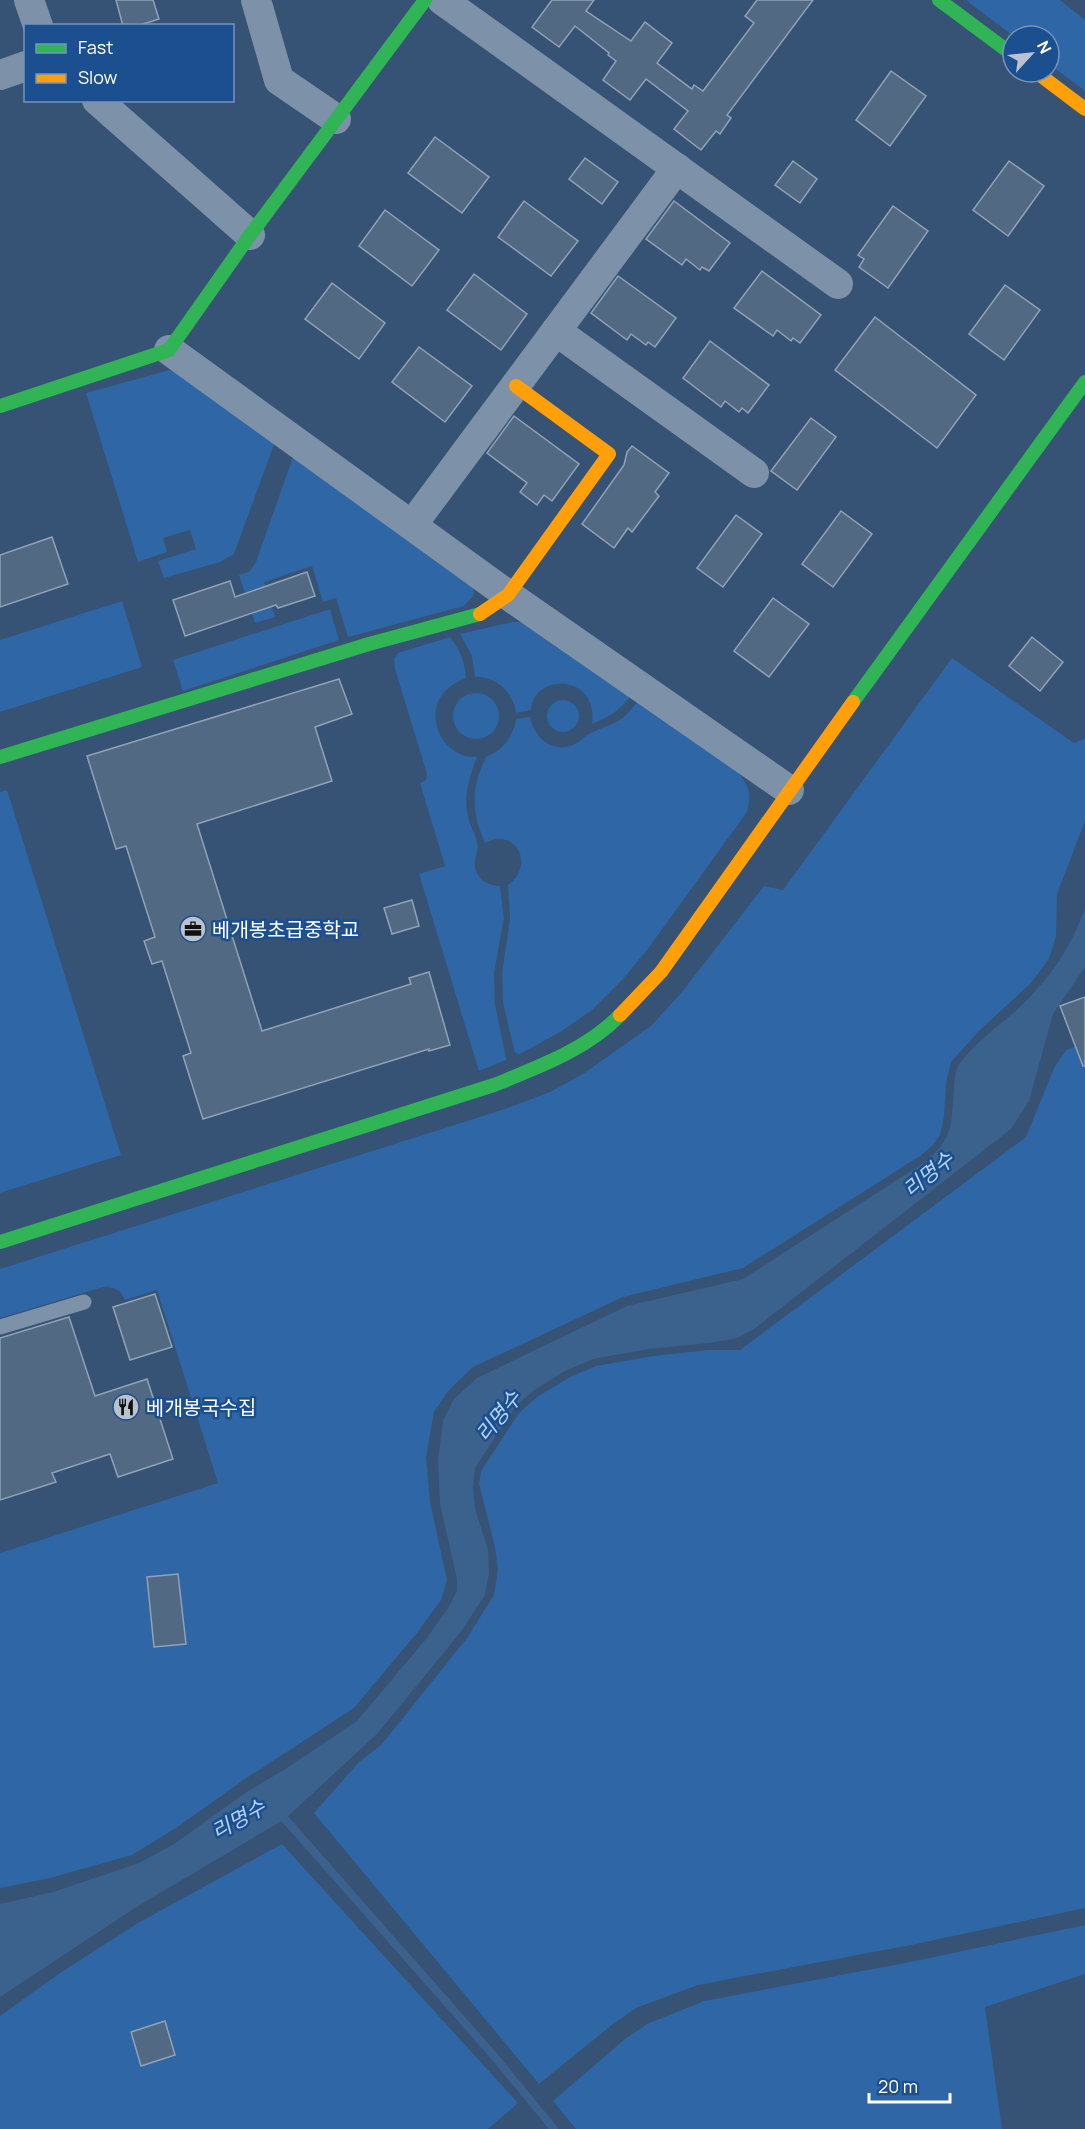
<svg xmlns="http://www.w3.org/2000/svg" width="1085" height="2129" viewBox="0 0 1085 2129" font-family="Manrope,'Noto Sans KR',sans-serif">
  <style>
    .green { fill: #2f66a5 }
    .water { fill: #3b618d }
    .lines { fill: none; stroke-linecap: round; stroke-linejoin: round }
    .stream { stroke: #3b618d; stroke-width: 8 }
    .building { fill: #526984; stroke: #92a2b6; stroke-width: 1.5 }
    .lane { stroke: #7d92a8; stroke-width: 15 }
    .street { stroke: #7d92a8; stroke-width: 30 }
    .fast { stroke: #30b455; stroke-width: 14 }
    .slow { stroke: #ff9f0a; stroke-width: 14 }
    .labels { text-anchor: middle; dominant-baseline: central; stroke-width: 5; stroke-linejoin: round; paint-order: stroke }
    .poi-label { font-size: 20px; fill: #fff; stroke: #1b4f8f; text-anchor: start }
    .water-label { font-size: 21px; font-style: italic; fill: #b5d3f5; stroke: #1b4f8f }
  </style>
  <rect width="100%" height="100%" fill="#365274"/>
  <g class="green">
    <polygon points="966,0 1060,0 1085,20 1085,91 1049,64 1049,36 1013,36"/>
    <polygon points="170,370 185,374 276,439 234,554 220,562 164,578 158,561 196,549 190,530 163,538 167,552 138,562 86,393"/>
    <polygon points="294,454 473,584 474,595 464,606 348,637 336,598 323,602 312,566 264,582 275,617 255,623 239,575 250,571 256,562"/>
    <polygon points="122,601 142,667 0,712 0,640"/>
    <polygon points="330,609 339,640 183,691 173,660"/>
    <path d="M512,622h17l102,74c-11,14 -22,21 -39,28 7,-51 -59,-51 -61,-14l-15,3c-3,-21 -20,-37 -41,-36l-3,-21 -12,-22z"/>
    <path d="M450,637c10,13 15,24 16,41 -11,5 -23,11 -28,24 -10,26 11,57 39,55 -7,19 -14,39 -9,59 2,10 9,21 10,31 0,4 -3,9 -3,13 -2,17 11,25 25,26l4,32 -10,55 1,31 11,54v2l-27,11 -60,-197 26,-8 -25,-83 6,-3 1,-6 -32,-105 -1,-10 4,-6z"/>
    <path d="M952,658l122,85 11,-4v82l-28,73 -1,42 -7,23 -18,24 -52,48 -28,31 -5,21 -2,34 -4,18 -7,10 -13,11 -177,112 -120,29 -150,70 -25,24 -14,21 -8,45 4,45 17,78 -6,20 -25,34 -62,74 -109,71 -69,49 -44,27 -82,23 -50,10v-335l218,-70 -61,-193 -32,10c-5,-11 -10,-13 -22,-13l-103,31v-49l505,-160 45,-17 33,-18 69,-49 30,-33 82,-106 19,4z"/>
    <circle cx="476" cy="716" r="23"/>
    <circle cx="563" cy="716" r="16"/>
    <path d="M639,701l99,71c12,16 13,21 9,40l-100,138 -25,30 -29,29 -31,22 -42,23 -5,-1 -12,-50 -1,-30 8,-54 -2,-34c28,-21 7,-58 -23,-42 -14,-32 -14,-55 1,-86 18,-8 26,-18 30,-38l14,-2c4,18 18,35 40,29 8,-2 12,-8 19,-12 13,-7 26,-9 37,-19 5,-5 8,-10 13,-14z"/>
    <polygon points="7,790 121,1155 0,1193 0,792"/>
    <polygon points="1085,1043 1085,1908 911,1945 698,1985 636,2008 613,2024 539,2084 314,1813 358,1763 382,1744 467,1638 494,1595 498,1570 495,1547 479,1484 481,1471 519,1413 537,1397 570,1377 596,1366 653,1356 708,1350 740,1350 1026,1137 1054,1068 1066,1050"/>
    <polygon points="282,1844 518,2103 488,2129 0,2129 0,2016 60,1973 138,1923"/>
    <polygon points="1085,1925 1085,1974 985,2007 1002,2129 576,2129 553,2101 625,2039 647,2024 704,2001 915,1961"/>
  </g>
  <path class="water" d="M1085,907v60l-32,47 -24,87 -18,28 -257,200 -17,9 -28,5 -60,6 -56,10 -28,12 -32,20 -18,16 -40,61 -2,19 2,22 13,40 1,25 -4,21 -25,38 -83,101 -92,85 -147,87 -138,91v-93l53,-12 86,-29 35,-19 71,-51 42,-25 70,-47 69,-82 22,-31 9,-17v-12l-17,-75 -2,-44 5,-39 10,-21 24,-22 150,-72 116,-27 182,-117c29,-24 26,-38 29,-73 0,-7 1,-17 4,-23 9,-15 38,-39 53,-51 34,-30 60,-65 74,-108z"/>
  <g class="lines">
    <polyline class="stream" points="278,1813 285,1819 494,2056 554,2129"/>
  </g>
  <g class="building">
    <polygon points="116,0 153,0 159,19 137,26 123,26"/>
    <polygon points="552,0 594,0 586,11 631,41 645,22 672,43 657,63 692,89 694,85 703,91 754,23 745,16 757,0 813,0 727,115 731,118 720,134 716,131 701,150 674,129 688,111 646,79 630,100 603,80 616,61 608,55 609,53 575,26 559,47 532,27"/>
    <polygon points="891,71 926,96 890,146 856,120"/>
    <polygon points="435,137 489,177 462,213 408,173"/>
    <polygon points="585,158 618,182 602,204 569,179"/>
    <polygon points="793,161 817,179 800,203 775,185"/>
    <polygon points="1009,161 1044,186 1008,236 973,210"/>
    <polygon points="524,201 578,241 551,276 498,237"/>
    <polygon points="674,201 730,243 709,271 702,267 700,270 686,259 682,265 646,239"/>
    <polygon points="893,206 928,231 888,288 859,267 864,259 858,255"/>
    <polygon points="385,210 439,250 412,286 359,246"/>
    <polygon points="762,271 821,315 800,343 793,338 791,341 777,330 773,336 734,308"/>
    <polygon points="474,274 527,314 501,350 447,310"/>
    <polygon points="618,276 676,318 655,347 648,342 646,345 631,334 627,340 591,313"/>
    <polygon points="332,283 385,323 359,359 305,319"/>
    <polygon points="1005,285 1040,310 1004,360 969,334"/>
    <polygon points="875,317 976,395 937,448 835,370"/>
    <polygon points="710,341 769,385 748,413 742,408 739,412 725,401 721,407 683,378"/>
    <polygon points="419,347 472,386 445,422 392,382"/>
    <polygon points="514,416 579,464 552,501 544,495 537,505 520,492 527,483 487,453"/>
    <polygon points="811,418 836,437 797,490 771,471"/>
    <polygon points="632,446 669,473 655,492 659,496 632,532 628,528 614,548 582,524 624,465 627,452"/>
    <polygon points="841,511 872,534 833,587 802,564"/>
    <polygon points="736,515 762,534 723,587 697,568"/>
    <polygon points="52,537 68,584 0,607 0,555"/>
    <polygon points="307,572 315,596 278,608 276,605 185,636 173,600 230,581 235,597"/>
    <polygon points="773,598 809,624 769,677 734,651"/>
    <polygon points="1032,637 1063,662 1040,691 1009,666"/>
    <polygon points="339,679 352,714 315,727 332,781 197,824 262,1031 411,984 409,978 429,972 450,1045 429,1051 429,1049 203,1119 183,1056 191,1053 162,961 152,964 144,941 155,937 126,846 116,849 87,756"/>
    <polygon points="412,900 419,926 392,934 384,908"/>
    <polygon points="1085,997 1085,1066 1083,1066 1060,1006"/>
    <polygon points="155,1294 172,1347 130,1360 113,1307"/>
    <polygon points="69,1317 95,1396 147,1379 173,1459 118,1477 110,1454 52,1473 56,1482 0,1500 0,1338"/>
    <polygon points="178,1574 186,1644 154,1647 147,1577"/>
    <polygon points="165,2021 175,2055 141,2066 131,2032"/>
  </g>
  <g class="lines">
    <polyline class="lane" points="0,1327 84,1302"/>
    <g class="street">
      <polyline points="29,0 38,26"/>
      <polyline points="256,0 279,80 336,119"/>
      <polyline points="442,0 838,284"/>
      <polyline points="0,75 26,66"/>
      <polyline points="97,100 250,235"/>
      <polyline points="556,331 754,473"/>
      <polyline points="169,350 508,595 789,790"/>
      <polyline points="412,525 677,168"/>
    </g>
    <g class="fast">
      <polyline points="939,0 1013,55"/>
      <polyline points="0,406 169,350 250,235 425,0"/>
      <polyline points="853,702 1085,382"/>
      <polyline points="0,757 369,644 480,614"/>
      <path d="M0,1242l494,-157c44,-18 92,-35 126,-70"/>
    </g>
    <g class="slow">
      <polyline points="1036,72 1085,109"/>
      <polyline points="480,614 508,595 609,454 516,386"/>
      <polyline points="620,1015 661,972 853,702"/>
    </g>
  </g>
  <defs>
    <symbol id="office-disc" viewBox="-11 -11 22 22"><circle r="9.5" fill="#b9c2ce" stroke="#1b4f8f"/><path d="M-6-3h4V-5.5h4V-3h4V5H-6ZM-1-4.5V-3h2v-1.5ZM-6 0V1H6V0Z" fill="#111"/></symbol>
    <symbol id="restaurant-disc" viewBox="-11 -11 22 22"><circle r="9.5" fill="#b9c2ce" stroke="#1b4f8f"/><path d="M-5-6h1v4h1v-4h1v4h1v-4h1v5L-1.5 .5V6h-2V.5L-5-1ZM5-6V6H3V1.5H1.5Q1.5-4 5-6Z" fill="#111"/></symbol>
  </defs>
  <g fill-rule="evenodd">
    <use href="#office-disc" x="178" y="914" width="30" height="30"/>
    <use href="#restaurant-disc" x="111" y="1392" width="30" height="30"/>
  </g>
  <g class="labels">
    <g class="poi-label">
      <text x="212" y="929">베개봉초급중학교</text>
      <text x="146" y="1407">베개봉국수집</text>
    </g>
    <g class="water-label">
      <text transform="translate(928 1174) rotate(-39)">리명수</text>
      <text transform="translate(498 1416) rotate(-51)">리명수</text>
      <text transform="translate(238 1819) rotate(-29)">리명수</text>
    </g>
  </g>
  <rect x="24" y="24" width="210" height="78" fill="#1b4f8f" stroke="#7695bc" stroke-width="1.5"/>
  <rect x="36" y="44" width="30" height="9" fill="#30b455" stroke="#7695bc" stroke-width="1.5"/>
  <text x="78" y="54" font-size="18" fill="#ffffff">Fast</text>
  <rect x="36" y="74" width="30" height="9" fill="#ff9f0a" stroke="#7695bc" stroke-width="1.5"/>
  <text x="78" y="84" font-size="18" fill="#ffffff">Slow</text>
  <g transform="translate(1031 54) rotate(63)"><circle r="28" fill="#1b4f8f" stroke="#7695bc" stroke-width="1.5"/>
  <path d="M0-4.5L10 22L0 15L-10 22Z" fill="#b9c2ce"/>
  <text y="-9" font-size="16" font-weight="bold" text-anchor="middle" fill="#ffffff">N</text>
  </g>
  <path d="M869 2093v9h81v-9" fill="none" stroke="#ffffff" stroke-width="3"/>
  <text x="878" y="2093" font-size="18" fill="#ffffff" stroke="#1b4f8f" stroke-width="4.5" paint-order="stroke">20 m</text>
</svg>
